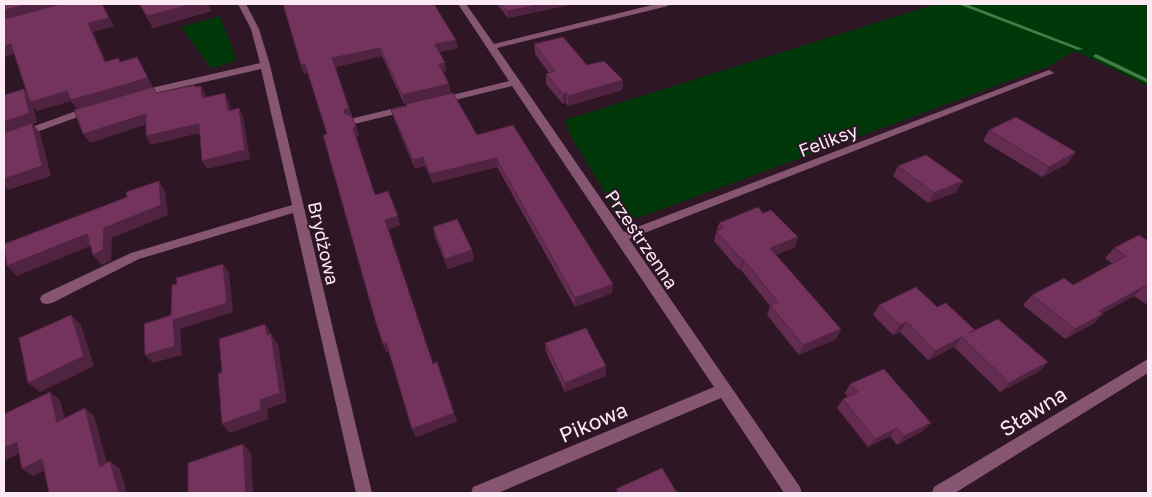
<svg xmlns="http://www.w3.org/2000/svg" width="1152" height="497" viewBox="0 0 1152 497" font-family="'Golos Text',sans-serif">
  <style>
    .green { fill: #013809 }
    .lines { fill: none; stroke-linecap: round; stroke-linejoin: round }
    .stream { fill: #417c44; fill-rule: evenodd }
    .minor { fill: #855572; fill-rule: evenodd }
    .wall { fill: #632c50 }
    .shaded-wall { fill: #502441 }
    .building { fill: #73335d; stroke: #502441 }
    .labels { text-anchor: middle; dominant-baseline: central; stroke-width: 4; stroke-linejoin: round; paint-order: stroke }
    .street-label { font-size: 18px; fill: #fbeaf4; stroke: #2e1625 }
    .near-street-label { font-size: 21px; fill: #fbeaf4; stroke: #2e1625 }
  </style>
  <rect width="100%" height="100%" fill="#2e1625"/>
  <g class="green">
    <polygon points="936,4 1148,4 1148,86 1075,51 1047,67 638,218 618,214 570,135 565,120"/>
    <polygon points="220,16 236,59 231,63 211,68 181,27"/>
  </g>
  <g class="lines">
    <g class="stream">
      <polygon points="958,4 966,4 1083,49 1078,50"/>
      <polygon points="1096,54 1148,79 1148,83 1094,57 1093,56"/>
    </g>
    <g class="minor">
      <polygon points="238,4 246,4 259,29 270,65 372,493 356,493 293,213 139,259 52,303 47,304 42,303 40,299 42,295 131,253 292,205 261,69 138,97 133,94 138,91 260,63 251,29"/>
      <polygon points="458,4 466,4 494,44 656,4 669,4 668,6 497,48 624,232 1046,71 1049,70 1054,73 629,239 800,487 802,493 784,493 721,398 498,493 471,493 473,487 714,387 512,86 439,104 434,101 436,99 509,81"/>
      <polygon points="408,105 413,108 412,110 354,124 349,121 350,119"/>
      <polygon points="90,106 95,109 94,111 4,144 4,137"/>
      <polygon points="1148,359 1148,373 955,493 932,493 934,487"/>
    </g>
  </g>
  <g class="wall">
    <polygon points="139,4 208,4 211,11 153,28"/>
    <polygon points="283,4 456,40 458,48 439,52 446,71 443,72 404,104 382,56 335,67 359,136 356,137 375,195 400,225 388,229 433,364 457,421 416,437 412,429 389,351 386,352 383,344 327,134 308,73 304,74 301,65"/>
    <polygon points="497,4 573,4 508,18"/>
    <polygon points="534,44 623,80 622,90 568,106 566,103 563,104 546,84 546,74 549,73 535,54"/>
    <polygon points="391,110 477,135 612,293 575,307 497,167 433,183 425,166 415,169 394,119"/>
    <polygon points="989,130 1068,163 1042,177 983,141"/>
    <polygon points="898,166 963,181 956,192 928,203 893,176"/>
    <polygon points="719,223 795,247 776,255 836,339 799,355 767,315 770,306 741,270 739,270 714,241"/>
    <polygon points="433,227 472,250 474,260 448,269 435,237"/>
    <polygon points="1148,241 1148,303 1146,304 1134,296 1102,313 1093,324 1065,339 1023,305 1032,295 1073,285 1113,264 1105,258 1114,248"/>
    <polygon points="879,305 937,307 975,330 1048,362 1038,372 1000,392 954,347 928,360 900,332 893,335 873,315"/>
    <polygon points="545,343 606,366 606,376 565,392 546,352"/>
    <polygon points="850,384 923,431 897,445 890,436 868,447 837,408 843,399 848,397 845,393"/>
  </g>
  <g class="shaded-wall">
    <polygon points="30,4 69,4 4,20 4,10"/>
    <polygon points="102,4 114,26 93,32 110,71 105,62 88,23"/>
    <polygon points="193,4 208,4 211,11 153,28 147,16"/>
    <polygon points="542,4 573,4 508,18 507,11"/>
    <polygon points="456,40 458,48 436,53 435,44"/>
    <polygon points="11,44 18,53 4,57 4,46"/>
    <polygon points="380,48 382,56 335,67 332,58"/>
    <polygon points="137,57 153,87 77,109 71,101 37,111 33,106 37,123 33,124 40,133 51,176 8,190 4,185 4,122 24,89 31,99"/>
    <polygon points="445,63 446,71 441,73 439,64"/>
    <polygon points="305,64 309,73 304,74 301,65"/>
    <polygon points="623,80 622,90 568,106 568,96"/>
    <polygon points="449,84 451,93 404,104 402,95"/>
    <polygon points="201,86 205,94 207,107 202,98"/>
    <polygon points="225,93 229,102 232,119 228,111"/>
    <polygon points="566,93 566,103 563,104 563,94"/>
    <polygon points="239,108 243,117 250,159 207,169 202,161"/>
    <polygon points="349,108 352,117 344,113 345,109"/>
    <polygon points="146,114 151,123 90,143 83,134"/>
    <polygon points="199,124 204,132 151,145 146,136"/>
    <polygon points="356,127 359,136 356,137 353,128"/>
    <polygon points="1076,152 1068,163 1042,177 1049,167"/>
    <polygon points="423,157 425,166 415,169 413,160"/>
    <polygon points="496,158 497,167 433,183 430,174"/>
    <polygon points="159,181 165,191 168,215 112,238 111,260 102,265 93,255 104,228"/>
    <polygon points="963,181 956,192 928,203 934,193"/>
    <polygon points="398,216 400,225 388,230 385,220"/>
    <polygon points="87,234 95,244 17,276 7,266"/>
    <polygon points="798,237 795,247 767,258 770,248"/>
    <polygon points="472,250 474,260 448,269 445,259"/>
    <polygon points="742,260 744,260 741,270 739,270"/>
    <polygon points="223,264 229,273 233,312 180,329 182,355 153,363 145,355 173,320"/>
    <polygon points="613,284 612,293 575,307 575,298"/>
    <polygon points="1145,286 1134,296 1089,321 1099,311"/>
    <polygon points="1103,314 1093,324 1065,339 1075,329"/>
    <polygon points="71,315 81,325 94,366 40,392 28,383"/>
    <polygon points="907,322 900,332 893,335 900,325"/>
    <polygon points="265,324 271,333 272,339 271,334 278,344 287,402 267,409 268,419 230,433 222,424 260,400 267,335"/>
    <polygon points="841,329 836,339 799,355 803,345"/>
    <polygon points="962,337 954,347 928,360 935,351"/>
    <polygon points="386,342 389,351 386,352 383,344"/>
    <polygon points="1048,362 1038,372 1000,392 1009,383"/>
    <polygon points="606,366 606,376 565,392 565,383"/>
    <polygon points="50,392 60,400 68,430 57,422"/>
    <polygon points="85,408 94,416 110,474 100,467"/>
    <polygon points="454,413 457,421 416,437 412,429"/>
    <polygon points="931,423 923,431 897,445 904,436"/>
    <polygon points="897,428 890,436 868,447 875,439"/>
    <polygon points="17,442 29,449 4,461 4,448"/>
    <polygon points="243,444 251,453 253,493 246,493"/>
    <polygon points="42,459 53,466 33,476 22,469"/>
    <polygon points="110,461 120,469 127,493 119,493"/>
  </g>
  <g class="building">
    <polygon points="4,4 30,4 4,10"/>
    <polygon points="61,4 102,4 109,18 88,23 105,62 118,58 120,62 137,57 148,78 71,100 67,91 30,102 11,44 4,46 4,19"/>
    <polygon points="139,4 193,4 147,16"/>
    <polygon points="283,4 434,4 456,40 435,44 445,63 439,64 449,84 402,95 380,48 332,58 349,108 345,109 344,113 352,117 356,127 353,128 375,195 388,191 398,216 385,220 433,364 437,362 454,413 412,429 386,342 383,344 376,323 323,135 327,134 305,64 301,65"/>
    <polygon points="502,4 542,4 507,11"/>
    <polygon points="563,37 587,65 604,61 623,80 568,96 566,93 563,94 546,74 555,71 534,44"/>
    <polygon points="195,85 195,87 201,86 202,98 225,93 228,111 239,108 245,150 202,161 199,124 146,136 146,114 83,134 74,110 153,87 156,93"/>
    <polygon points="24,89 29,113 4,122 4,95"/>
    <polygon points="453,93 477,135 513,125 613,284 575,298 496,158 430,174 423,157 413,160 391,110 407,106 406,104"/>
    <polygon points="1016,117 1076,152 1049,167 989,130"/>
    <polygon points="32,123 42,166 4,179 4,133"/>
    <polygon points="926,155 963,181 934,193 898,166"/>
    <polygon points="159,181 161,205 104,228 103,250 93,255 87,234 7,266 4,244 127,197 126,192"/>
    <polygon points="758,207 763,213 771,210 798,237 770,248 841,329 803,345 770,305 778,302 744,260 742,260 716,231 724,228 719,223"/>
    <polygon points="457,219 472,250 445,259 433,227"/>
    <polygon points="1139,235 1148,241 1148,288 1145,286 1099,311 1103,314 1075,329 1032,295 1064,278 1073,285 1126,256 1114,248"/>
    <polygon points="223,264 227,303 173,320 175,346 145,355 144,324 171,315 172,285 177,284 176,278"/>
    <polygon points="916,287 937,307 946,303 975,330 969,333 998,319 1048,362 1009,383 962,337 935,351 907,322 900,325 879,305"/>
    <polygon points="71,315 84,356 28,383 19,338"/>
    <polygon points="265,324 267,335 271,334 280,393 260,400 261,410 222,424 218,374 222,372 219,339"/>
    <polygon points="586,328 606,366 565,383 545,343"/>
    <polygon points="884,369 931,423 904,436 897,428 875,439 843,399 858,392 850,384"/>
    <polygon points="50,392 57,422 85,408 100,467 110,461 119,493 49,493 42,459 22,469 17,442 4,448 4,414"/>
    <polygon points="243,444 246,493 188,493 188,463"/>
    <polygon points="662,468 677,493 619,493 616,489"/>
  </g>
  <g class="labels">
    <g class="street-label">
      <text transform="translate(828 140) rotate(-21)">Feliksy</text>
      <text transform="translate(642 239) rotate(56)">Przestrzenna</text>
      <text transform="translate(324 243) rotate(77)">Brydżowa</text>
    </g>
    <g class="near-street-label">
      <text transform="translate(1033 411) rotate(-32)">Sławna</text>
      <text transform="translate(593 422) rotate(-23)">Pikowa</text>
    </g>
  </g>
  <rect width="1152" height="497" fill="none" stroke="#fbeaf4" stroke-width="10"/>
</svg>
